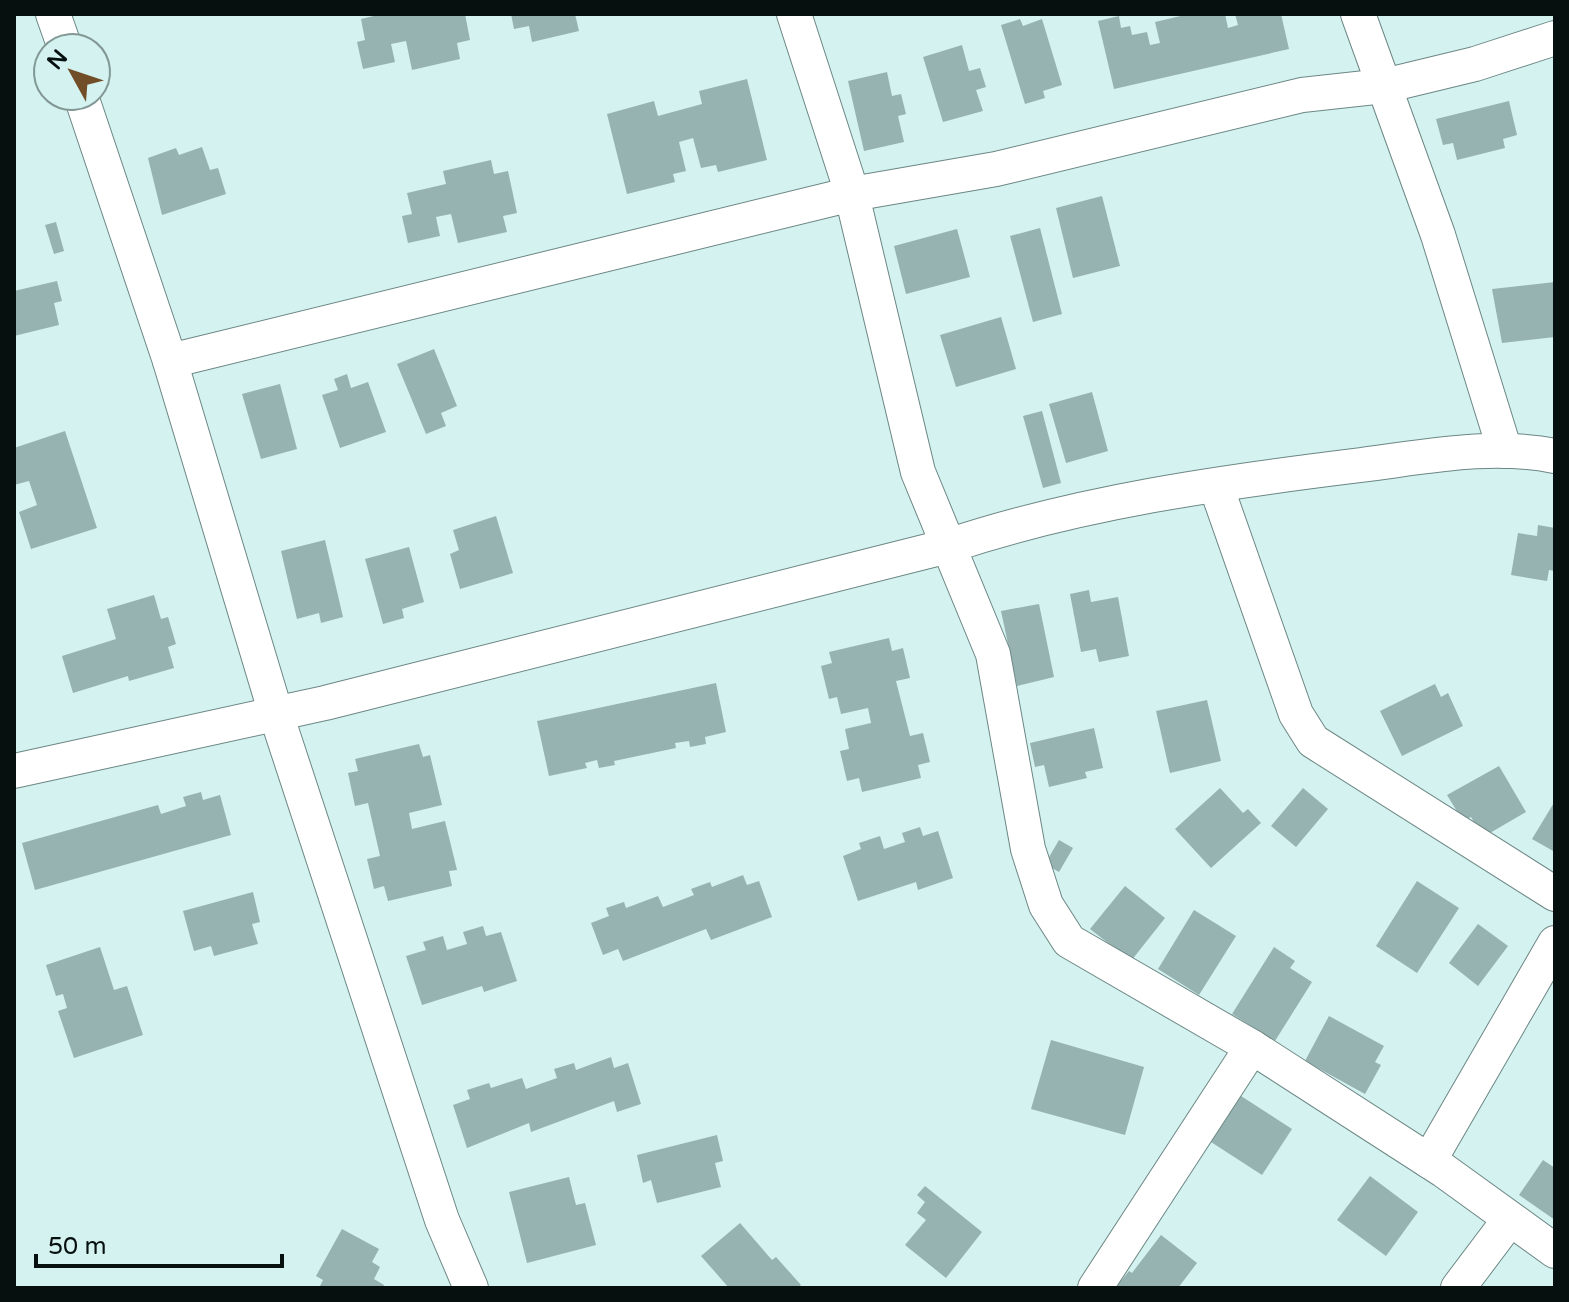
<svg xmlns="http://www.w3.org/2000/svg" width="1569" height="1302" viewBox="0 0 1569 1302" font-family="'Varela Round',sans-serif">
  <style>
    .building { fill: #97b3b1 }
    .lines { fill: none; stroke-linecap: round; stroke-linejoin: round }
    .street-casing { stroke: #6c8785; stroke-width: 36 }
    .street { stroke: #fff; stroke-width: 34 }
  </style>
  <rect width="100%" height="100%" fill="#d4f2ef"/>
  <g class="building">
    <polygon points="382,14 465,14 470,40 457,43 460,59 412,70 406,41 391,44 395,62 363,69 357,42 365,40 361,19"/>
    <polygon points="511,14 575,14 579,31 532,42 529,26 514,29"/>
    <polygon points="1189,14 1225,14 1228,28 1238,25 1235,14 1281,14 1289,49 1114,89 1098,21 1119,16 1121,28 1130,26 1132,35 1147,32 1150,45 1160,43 1155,22"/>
    <polygon points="1020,19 1023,26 1042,19 1062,85 1043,91 1045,98 1025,104 1001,25"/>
    <polygon points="962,45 969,71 980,68 986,87 976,90 983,111 943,122 923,57"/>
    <polygon points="887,72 892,96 901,94 906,114 898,116 904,142 864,151 848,81"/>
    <polygon points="747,79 767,160 718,172 716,165 701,168 693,138 679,142 686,171 673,174 675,182 627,194 607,114 654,101 658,116 702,104 699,91"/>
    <polygon points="1509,101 1517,135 1503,139 1505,148 1457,160 1453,143 1443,145 1436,119"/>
    <polygon points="202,147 210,170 218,168 226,194 162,215 148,158 176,148 179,155"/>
    <polygon points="491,160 494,174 508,171 517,213 503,216 507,232 458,243 451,214 436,217 440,236 408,243 402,216 412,214 407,193 446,184 443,171"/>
    <polygon points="1102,196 1120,266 1073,278 1056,208"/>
    <polygon points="56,222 64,251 54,254 45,225"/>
    <polygon points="1040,228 1062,314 1033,322 1010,236"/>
    <polygon points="957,229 970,277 906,294 894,246"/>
    <polygon points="57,281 62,301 54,303 59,325 14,336 14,291"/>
    <polygon points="1555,282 1555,337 1502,343 1492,289"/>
    <polygon points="1001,317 1016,369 956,387 940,335"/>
    <polygon points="434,349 457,406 441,413 446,426 426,434 397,364"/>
    <polygon points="347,374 351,388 368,382 386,432 340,448 322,395 338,390 334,379"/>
    <polygon points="280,384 297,449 261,459 242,394"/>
    <polygon points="1092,392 1108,451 1066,463 1049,404"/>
    <polygon points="1042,411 1061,483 1043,488 1023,416"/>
    <polygon points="65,431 97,528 31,549 19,512 37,505 29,481 14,485 14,448"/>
    <polygon points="496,516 513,573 460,589 450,554 459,550 453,530"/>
    <polygon points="1538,525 1555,528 1555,571 1549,570 1547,581 1511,575 1518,533 1537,536"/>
    <polygon points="325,540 343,617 321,623 319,613 297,619 281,551"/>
    <polygon points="409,547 424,602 402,609 404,618 383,624 365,559"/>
    <polygon points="1089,590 1091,602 1118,597 1129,656 1099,662 1096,649 1081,652 1070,594"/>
    <polygon points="154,595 161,619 168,617 176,644 168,647 174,668 129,681 128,676 73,693 62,656 116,639 107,609"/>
    <polygon points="1039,604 1054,677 1017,686 1001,611"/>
    <polygon points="889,638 892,651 903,648 910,678 896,681 910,736 923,733 930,762 918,765 921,778 862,792 859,778 847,781 840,751 849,749 845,729 871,723 868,708 841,714 837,697 829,699 821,666 832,663 829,652"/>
    <polygon points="716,683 726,732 705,737 706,744 690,747 689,741 675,743 676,748 614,761 615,765 599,768 597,760 585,763 587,768 549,776 537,721"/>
    <polygon points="1435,684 1441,697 1448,693 1463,726 1402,756 1380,711"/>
    <polygon points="1207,700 1221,761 1170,773 1156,711"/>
    <polygon points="1094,728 1103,768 1085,772 1087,778 1049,787 1044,765 1035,767 1030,743"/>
    <polygon points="419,744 423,757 430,755 442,805 409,813 412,829 445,821 457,870 449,871 452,886 388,901 384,886 374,889 367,859 380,856 368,803 355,806 348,773 358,771 355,759"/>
    <polygon points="1499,766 1526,812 1483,837 1471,817 1463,821 1447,795"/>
    <polygon points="1220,788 1243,813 1248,809 1261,823 1211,868 1175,829"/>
    <polygon points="1303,788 1328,809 1296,847 1271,826"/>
    <polygon points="201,792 203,800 220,795 231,835 35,890 22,843 158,805 161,814 186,806 183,797"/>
    <polygon points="1555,801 1555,852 1532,839"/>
    <polygon points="920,827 923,836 938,831 953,878 918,890 916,882 858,901 843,856 861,849 859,843 880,836 884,849 905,842 902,833"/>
    <polygon points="1059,840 1073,848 1059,872 1045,864"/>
    <polygon points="743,875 747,885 759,881 772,917 711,940 706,929 623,961 618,949 603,955 591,923 609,916 606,908 624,902 626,908 658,896 663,907 694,895 691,889 710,882 712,887"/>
    <polygon points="1417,881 1459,908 1417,973 1376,946"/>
    <polygon points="1125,886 1165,918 1131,961 1090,929"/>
    <polygon points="253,892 260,922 252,924 258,944 214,956 211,946 194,951 183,911"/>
    <polygon points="1194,910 1236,936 1199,995 1158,969"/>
    <polygon points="1478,924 1508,946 1478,986 1449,963"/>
    <polygon points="483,926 486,936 501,932 517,981 484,992 482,986 422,1005 406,956 426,950 423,942 443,936 447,950 467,944 463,932"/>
    <polygon points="100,947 114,990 127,986 143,1035 74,1058 58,1011 67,1008 63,994 56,996 46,965"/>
    <polygon points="1274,947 1295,961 1290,968 1312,982 1275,1041 1232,1014"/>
    <polygon points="1329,1016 1384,1046 1375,1062 1381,1065 1365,1094 1305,1061"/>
    <polygon points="1051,1040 1144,1067 1125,1135 1031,1109"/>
    <polygon points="611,1057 614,1068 628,1063 641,1104 617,1112 614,1101 531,1132 529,1123 467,1148 453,1105 470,1099 467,1090 489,1083 491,1088 522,1078 526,1089 557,1078 554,1069 574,1063 576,1070"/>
    <polygon points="1241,1096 1292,1129 1262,1175 1211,1142"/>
    <polygon points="717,1135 723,1161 715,1163 721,1187 657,1203 651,1180 643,1183 637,1155"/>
    <polygon points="1543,1160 1555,1168 1555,1220 1519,1195"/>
    <polygon points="1370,1176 1418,1212 1386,1256 1337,1220"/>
    <polygon points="569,1177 576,1205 585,1203 596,1245 527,1263 509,1192"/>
    <polygon points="925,1186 982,1232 946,1278 905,1245 926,1220 917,1213 925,1202 917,1195"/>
    <polygon points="740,1223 772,1260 776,1257 801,1285 797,1288 729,1288 701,1256"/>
    <polygon points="342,1229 379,1249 372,1262 380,1267 374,1279 384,1285 383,1288 319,1288 323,1280 316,1276"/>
    <polygon points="1161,1235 1197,1263 1178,1288 1115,1288 1129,1271 1132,1273"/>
  </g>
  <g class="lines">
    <defs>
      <g id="street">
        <polyline points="53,14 65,48"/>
        <polyline points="794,14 850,187 918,472 993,654 1028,849 1046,905 1069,941 1252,1047 1443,1170 1555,1251"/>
        <polyline points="1358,14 1438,235 1505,451"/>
        <polyline points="81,96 170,361 852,194 996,169 1302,95 1384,86 1475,64 1555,38"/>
        <polyline points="170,361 276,714 442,1220 471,1288"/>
        <polyline points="1216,486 1296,714 1313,741 1555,894"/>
        <path d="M14,771l311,-68 623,-157c132,-44 274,-64 413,-81 64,-8 130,-22 194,-9"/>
        <polyline points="1429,1161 1555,943"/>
        <polyline points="1095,1288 1252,1047"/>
        <polyline points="1458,1288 1510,1219"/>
      </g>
    </defs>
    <use href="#street" class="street-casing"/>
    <use href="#street" class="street"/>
  </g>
  <rect width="1569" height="1302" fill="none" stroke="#06100f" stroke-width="32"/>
  <g transform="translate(72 72) rotate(310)"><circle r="38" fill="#d4f2ef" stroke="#829895" stroke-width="2"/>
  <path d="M0-6L14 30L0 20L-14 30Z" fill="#714e27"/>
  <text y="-12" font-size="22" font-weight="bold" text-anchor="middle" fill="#06100f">N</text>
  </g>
  <path d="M36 1254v12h246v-12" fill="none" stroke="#06100f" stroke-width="4"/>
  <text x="48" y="1254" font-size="24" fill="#06100f" stroke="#d4f2ef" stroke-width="6" paint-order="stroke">50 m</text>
</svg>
